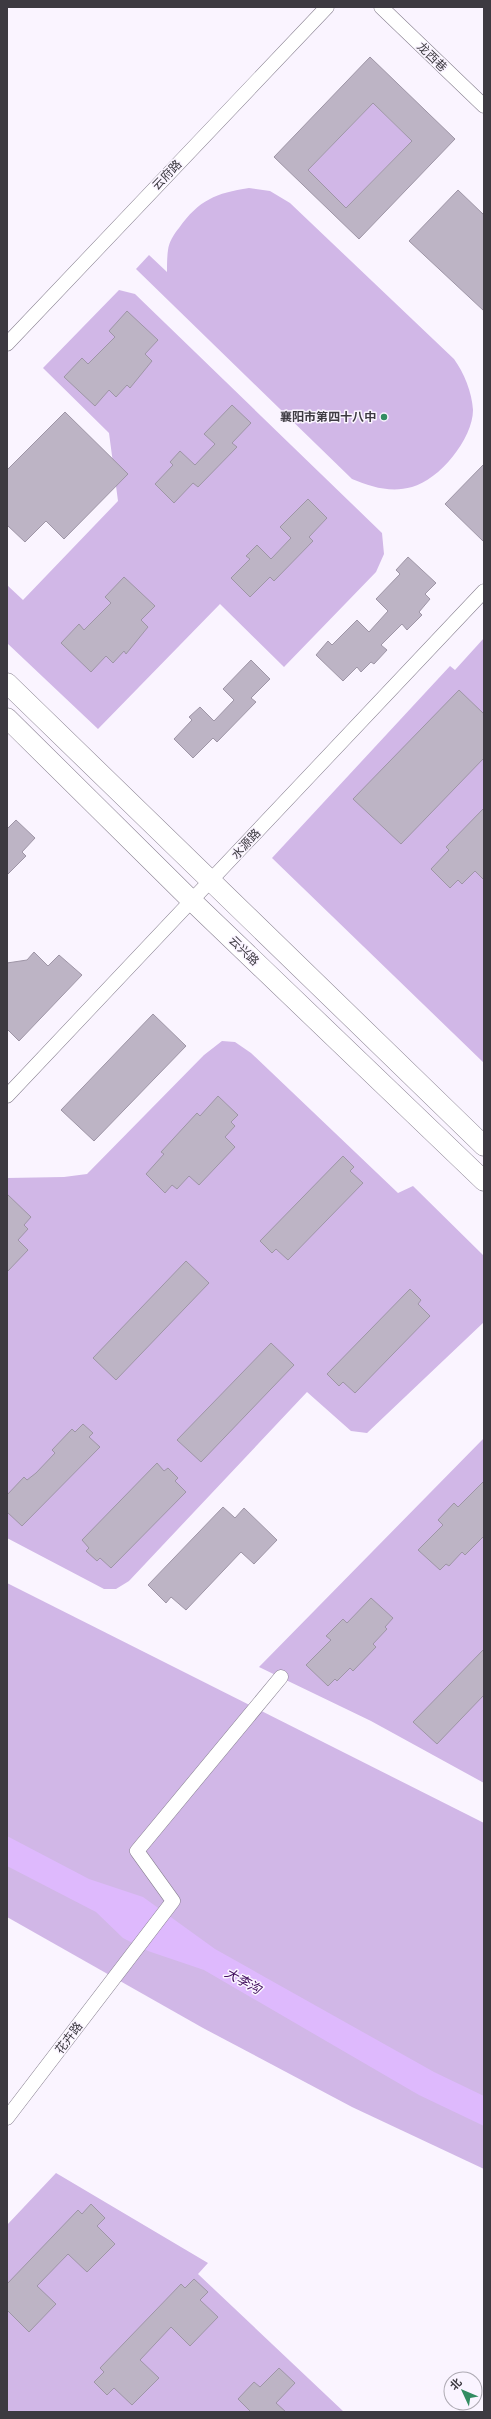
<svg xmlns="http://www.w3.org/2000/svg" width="491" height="2419" viewBox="0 0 491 2419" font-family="Karla,'Noto Sans SC',sans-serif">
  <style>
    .green { fill: #d1b7e7 }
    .water { fill: #deb9fd }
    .building { fill: #bdb4c5; stroke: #9e95a6; fill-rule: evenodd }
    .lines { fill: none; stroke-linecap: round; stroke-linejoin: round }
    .street-casing { stroke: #888090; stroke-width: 15 }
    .secondary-casing { stroke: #888090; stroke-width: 21 }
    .street { stroke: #fff; stroke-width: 14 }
    .secondary { stroke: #fff; stroke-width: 20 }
    .poi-dot { fill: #328c61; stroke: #faf4ff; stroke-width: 1.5 }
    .labels { text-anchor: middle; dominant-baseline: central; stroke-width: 3; stroke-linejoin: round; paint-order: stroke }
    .street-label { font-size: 12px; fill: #3d3a41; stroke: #faf4ff }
    .poi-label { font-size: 12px; font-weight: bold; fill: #3d3a41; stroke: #faf4ff; text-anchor: end }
    .water-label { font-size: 13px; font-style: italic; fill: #3e0b5b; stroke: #faf4ff }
  </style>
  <rect width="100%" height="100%" fill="#faf4ff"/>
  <g class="green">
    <polygon points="373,103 412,141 346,208 308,170"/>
    <path d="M249,188l21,3 20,12 164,156c10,14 18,33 19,51 0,29 -34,70 -61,77 -21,6 -41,0 -60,-8l-216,-210 13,-14 18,17c0,-7 0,-15 1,-22 1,-8 6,-16 11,-22 20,-28 37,-35 70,-40z"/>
    <polygon points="119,290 135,294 382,533 384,554 376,572 284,667 220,604 98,729 7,643 7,585 23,600 118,501 109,433 43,368"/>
    <polygon points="484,638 484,1063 272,858 450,666 455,670"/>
    <polygon points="222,1041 235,1042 251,1053 398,1193 413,1186 484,1256 484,1322 367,1433 351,1431 307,1392 129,1581 116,1589 104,1589 7,1538 7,1178 64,1177 87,1174 204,1055"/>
    <polygon points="484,1438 484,1783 371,1721 259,1667"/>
    <polygon points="7,1583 484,1823 484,2169 352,2107 203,2028 7,1917"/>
    <polygon points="56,2173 208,2263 198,2274 344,2412 7,2412 7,2225"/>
  </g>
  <polygon class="water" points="7,1836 89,1879 143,1897 215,1949 434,2072 484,2096 484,2126 419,2095 204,1970 148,1951 123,1938 96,1912 7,1866"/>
  <g class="building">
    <path d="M370,57l85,82 -96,100 -85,-82zM373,103l39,38 -66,67 -38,-38z"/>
    <polygon points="458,190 484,215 484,311 409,241"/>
    <polygon points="127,311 158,340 145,354 152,361 130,388 127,385 116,397 109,390 95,406 64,377 82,358 88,364 115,337 109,331"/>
    <polygon points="232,405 251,423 232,443 237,447 198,487 193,483 174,503 155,484 173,465 170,462 180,451 195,465 215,444 204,434"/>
    <polygon points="65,412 128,474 64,539 46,521 25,542 7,525 7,470"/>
    <polygon points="484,464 484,542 445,504"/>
    <polygon points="308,499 327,518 309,537 313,541 274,581 270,577 250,597 231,578 250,559 246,556 257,545 271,559 291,538 280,527"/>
    <polygon points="408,557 436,583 425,594 430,599 419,612 422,615 407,630 402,624 381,645 387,650 374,664 371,662 361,672 357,667 343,681 316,655 328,641 332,645 357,620 369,632 388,611 376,599 400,574 396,570"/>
    <polygon points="124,577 155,606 141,620 148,627 126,654 124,651 113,663 106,656 91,672 61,643 79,624 84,630 111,603 105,597"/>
    <polygon points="251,660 270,679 251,698 256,702 217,742 213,738 193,758 174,739 192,720 189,717 200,707 214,721 234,700 223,689"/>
    <polygon points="459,690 484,714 484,758 401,844 353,799"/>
    <polygon points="484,808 484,880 475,871 462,884 458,880 450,888 431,869 449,850 446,847"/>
    <polygon points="16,820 35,838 22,852 26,856 7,875 7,829"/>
    <polygon points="34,952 48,966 59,955 82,975 19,1041 7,1029 7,963 27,960"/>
    <polygon points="153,1014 186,1046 94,1141 61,1110"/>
    <polygon points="218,1096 238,1115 231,1122 235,1126 225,1137 235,1147 199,1185 189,1176 177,1189 172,1185 165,1193 146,1174 164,1154 161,1152 197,1113 200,1116"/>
    <polygon points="343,1156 354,1167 350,1171 363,1183 288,1260 276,1249 272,1253 260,1241"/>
    <polygon points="7,1194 31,1217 24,1225 28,1229 18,1240 28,1250 7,1272"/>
    <polygon points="186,1261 209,1283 116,1380 93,1358"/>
    <polygon points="410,1289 421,1300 418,1304 430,1316 355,1393 343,1382 339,1386 327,1374"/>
    <polygon points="271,1343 294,1365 201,1462 177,1440"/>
    <polygon points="83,1424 93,1433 89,1437 100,1447 22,1526 7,1512 7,1495 24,1477 27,1480 36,1473 55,1453 52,1450 72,1429 75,1432"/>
    <polygon points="157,1463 164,1471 168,1468 178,1478 175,1481 186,1492 111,1568 100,1558 97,1561 86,1551 89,1548 82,1540"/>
    <polygon points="484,1481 484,1536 465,1555 462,1552 449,1566 446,1564 440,1570 418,1550 443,1525 438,1520 454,1503 458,1507"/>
    <polygon points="223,1507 235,1518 244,1508 277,1540 254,1564 241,1552 186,1610 171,1597 166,1603 148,1585"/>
    <polygon points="371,1598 393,1618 385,1627 387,1629 373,1644 376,1647 353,1671 350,1668 337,1681 335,1679 328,1686 306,1665 331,1640 326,1636 343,1619 347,1623"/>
    <polygon points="484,1649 484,1695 437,1744 413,1722"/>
    <polygon points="91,2204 105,2218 97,2226 115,2244 87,2272 68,2254 37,2286 56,2304 29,2332 7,2310 7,2284 78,2210 82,2214"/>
    <polygon points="194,2279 208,2292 200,2300 218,2317 190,2346 171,2327 140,2360 159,2378 132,2405 114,2388 107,2395 94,2382 104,2372 100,2368 181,2284 185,2288"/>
    <polygon points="279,2368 295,2383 276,2403 286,2412 251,2412 238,2399 254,2382 260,2387"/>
  </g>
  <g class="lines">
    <defs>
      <g id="street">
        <polyline points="381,7 484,106"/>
        <polyline points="7,344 327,7"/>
        <polyline points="7,1096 484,591"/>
        <polyline points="7,2118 173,1901 137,1851 281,1677"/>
      </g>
      <g id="secondary">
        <polyline points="7,683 484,1146"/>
        <polyline points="7,718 192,901 484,1181"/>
      </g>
    </defs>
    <use href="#street" class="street-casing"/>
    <use href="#secondary" class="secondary-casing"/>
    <use href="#street" class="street"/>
    <use href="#secondary" class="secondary"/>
  </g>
  <circle class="poi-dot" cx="384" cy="417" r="4"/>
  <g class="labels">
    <g class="street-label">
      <text transform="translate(432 57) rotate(44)">龙西巷</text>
      <text transform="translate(167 175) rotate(-46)">云府路</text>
      <text transform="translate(246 844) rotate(-47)">水源路</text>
      <text transform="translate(244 951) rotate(44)">云兴路</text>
      <text transform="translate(69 2038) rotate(-53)">花卉路</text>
    </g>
    <g class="poi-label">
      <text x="376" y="417">襄阳市第四十八中</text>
    </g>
    <g class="water-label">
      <text transform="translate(243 1981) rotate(29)">大李沟</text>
    </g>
  </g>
  <rect width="491" height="2419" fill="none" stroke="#3d3a41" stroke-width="16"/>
  <g transform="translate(463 2391) rotate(314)"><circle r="19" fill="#faf4ff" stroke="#aeaab3"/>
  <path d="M0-3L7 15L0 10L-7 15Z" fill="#328c61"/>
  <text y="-6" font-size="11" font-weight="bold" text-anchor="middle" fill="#3d3a41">北</text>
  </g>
</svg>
